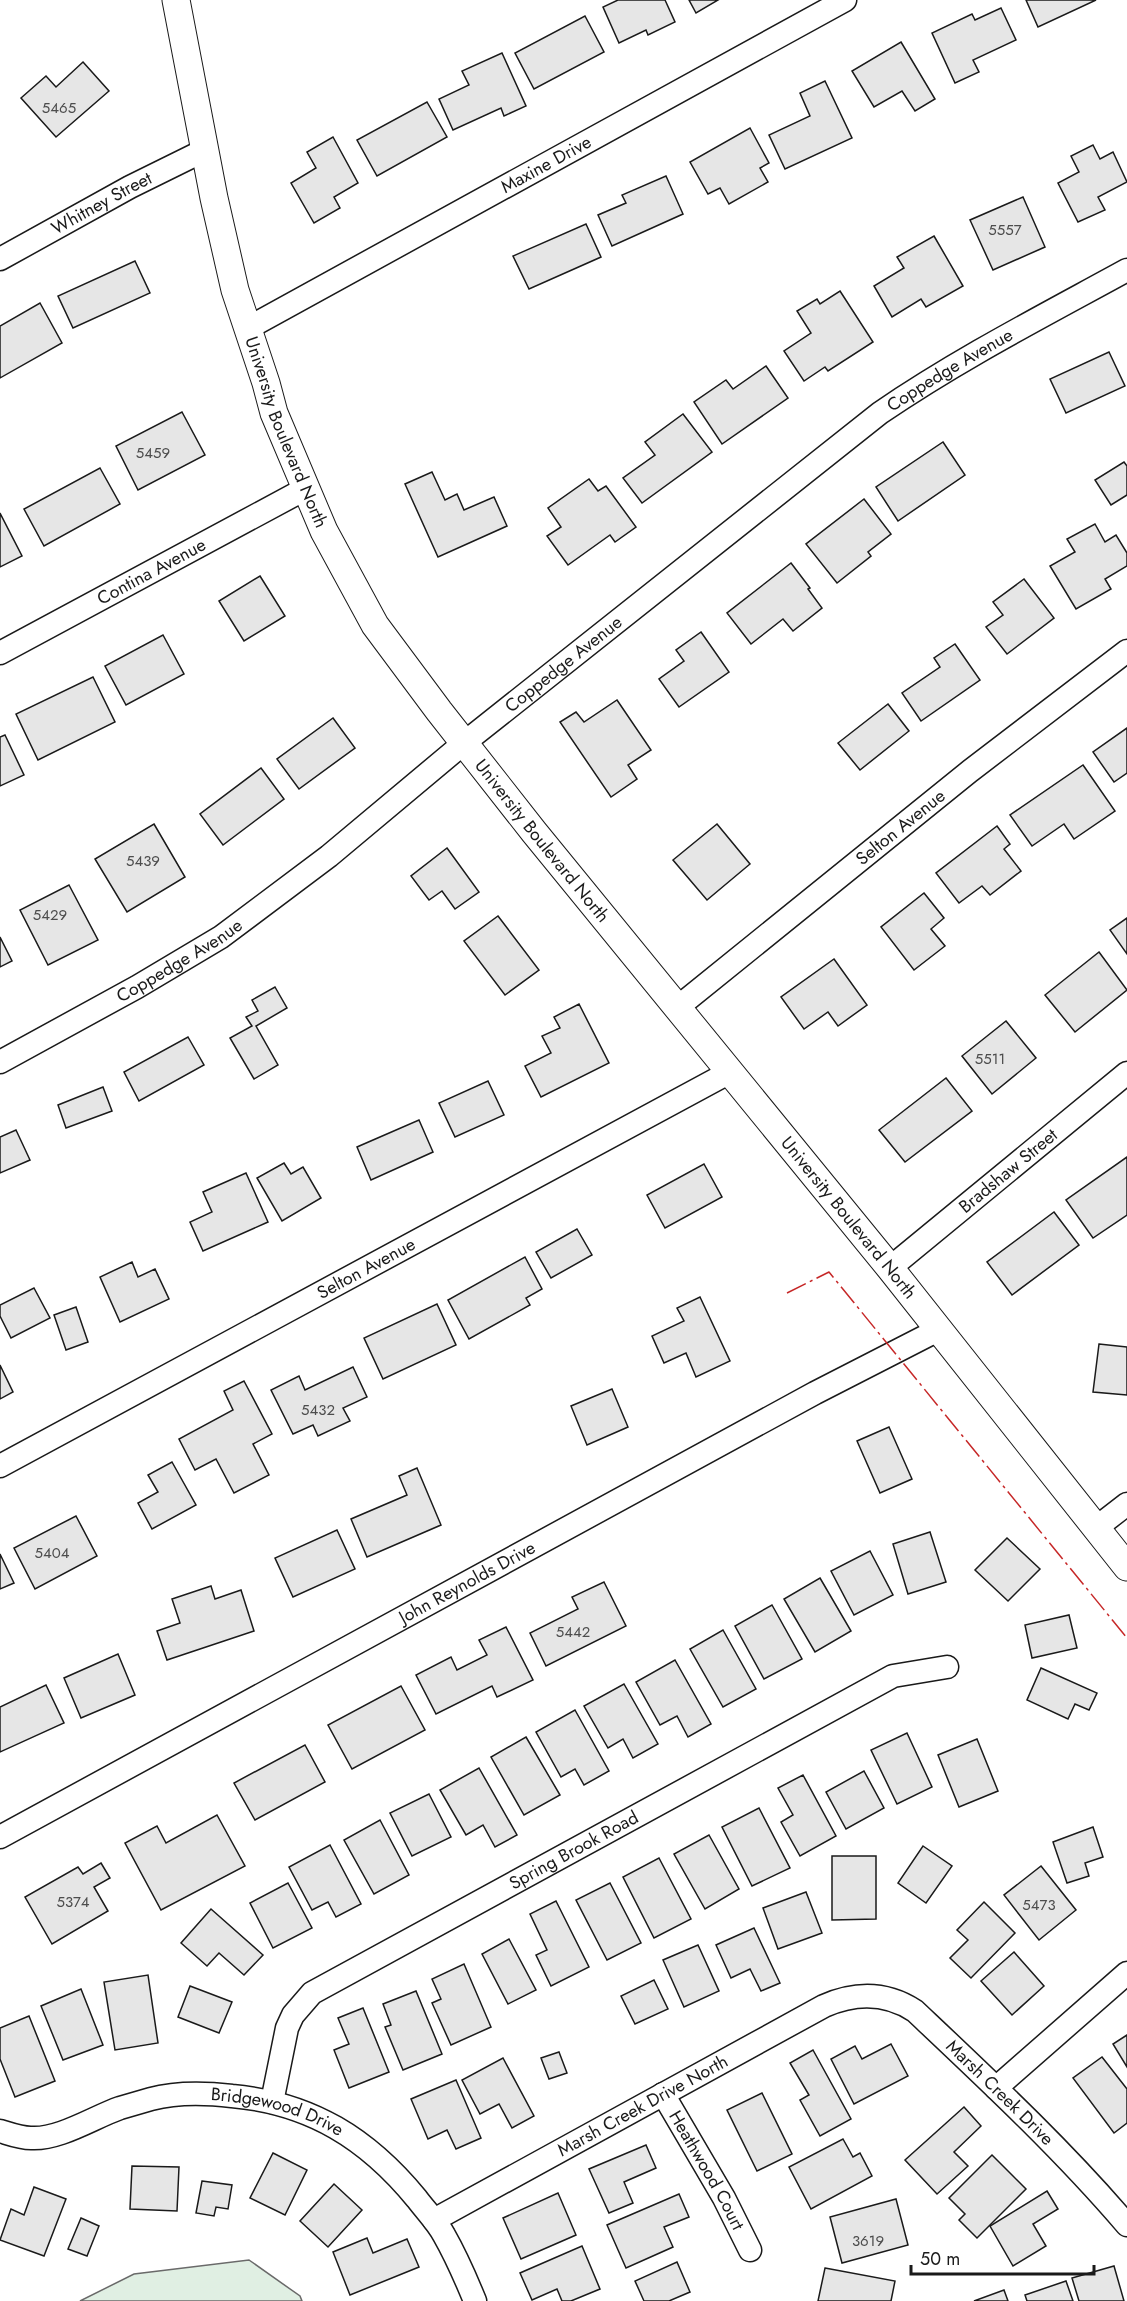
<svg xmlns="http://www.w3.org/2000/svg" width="1127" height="2301" viewBox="0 0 1127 2301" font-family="Jost,sans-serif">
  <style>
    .green { fill: #e0efe3; stroke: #6a6a6a; stroke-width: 1.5 }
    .building { fill: #e6e6e6; stroke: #1a1a1a; stroke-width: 1.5 }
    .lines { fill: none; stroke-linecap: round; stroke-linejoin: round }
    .minor-casing { stroke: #1a1a1a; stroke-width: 25 }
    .tertiary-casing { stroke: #1a1a1a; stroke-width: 29 }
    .minor { stroke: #fff; stroke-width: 22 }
    .tertiary { stroke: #fff; stroke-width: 27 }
    .power { stroke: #c62828; stroke-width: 1.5; stroke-dasharray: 21 4.5 3 4.5; stroke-linecap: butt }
    .labels { text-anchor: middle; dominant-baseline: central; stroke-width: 4.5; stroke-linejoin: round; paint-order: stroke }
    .number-label { font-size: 15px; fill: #4d4d4d }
    .street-label { font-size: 18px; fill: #1a1a1a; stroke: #fff }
  </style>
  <rect width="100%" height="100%" fill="#fff"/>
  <polygon class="green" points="249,2260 300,2296 302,2301 80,2301 134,2274"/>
  <g class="building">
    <polygon points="618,0 665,0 675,22 648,35 646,30 619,43 603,7"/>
    <polygon points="689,0 718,0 696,13"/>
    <polygon points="1026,0 1096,0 1038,27"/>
    <polygon points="1001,8 1016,40 973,60 979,72 955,83 932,33 972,14 975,20"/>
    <polygon points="585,16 604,52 534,89 515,53"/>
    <polygon points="901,42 935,99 915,111 902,91 874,107 852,71"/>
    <polygon points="502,53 526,106 504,116 501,108 453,130 439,99 469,85 462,71"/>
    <polygon points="83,62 109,91 56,137 21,98 46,76 56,87"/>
    <polygon points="825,81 852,138 785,169 769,135 810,116 800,93"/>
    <polygon points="427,102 447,137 377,176 357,140"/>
    <polygon points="750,128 769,163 760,168 768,182 729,204 720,188 708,194 690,162"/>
    <polygon points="333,137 358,183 334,197 340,208 314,223 291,183 316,168 307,152"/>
    <polygon points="1093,145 1100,159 1113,152 1127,182 1098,197 1105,210 1078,222 1058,183 1079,172 1071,156"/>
    <polygon points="666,176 683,214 612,246 598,215 626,203 622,195"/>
    <polygon points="1023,197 1045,247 993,270 970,220"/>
    <polygon points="586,224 601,257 529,289 513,256"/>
    <polygon points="934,236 963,286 926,307 921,299 892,317 874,286 904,268 897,257"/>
    <polygon points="135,261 150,293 73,328 58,296"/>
    <polygon points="840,291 873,342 828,371 825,367 804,381 784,351 811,333 797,311 817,299 820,304"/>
    <polygon points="40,303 62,343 0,378 0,326"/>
    <polygon points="1109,352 1125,386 1066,413 1050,379"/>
    <polygon points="766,366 788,398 722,444 694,402 726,380 733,389"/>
    <polygon points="182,412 205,455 138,490 116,446"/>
    <polygon points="683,414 712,452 642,503 623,478 655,455 645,442"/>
    <polygon points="943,442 965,475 898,521 876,487"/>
    <polygon points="1124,462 1127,466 1127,495 1111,505 1095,480"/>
    <polygon points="100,468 120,504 44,546 24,509"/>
    <polygon points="432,472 445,500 457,494 464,510 494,497 507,526 438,557 405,484"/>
    <polygon points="589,479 598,491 606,486 636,527 615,542 610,535 568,565 547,536 561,527 548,508"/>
    <polygon points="864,499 891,534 868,552 871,556 837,583 806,544"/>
    <polygon points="0,513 22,556 0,567"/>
    <polygon points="1095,524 1105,542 1116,535 1127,553 1127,566 1105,579 1111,589 1076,609 1050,566 1075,552 1067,539"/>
    <polygon points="791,563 810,588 808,589 822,608 793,631 783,619 751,644 727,613"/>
    <polygon points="260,576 285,616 244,641 219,601"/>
    <polygon points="1024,579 1054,618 1007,654 986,627 1003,615 993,602"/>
    <polygon points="701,632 729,672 679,707 659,679 684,661 676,650"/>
    <polygon points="163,635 184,674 126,705 105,666"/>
    <polygon points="955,644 980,680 921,721 902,693 940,667 934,658"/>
    <polygon points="93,677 115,722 38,760 16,714"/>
    <polygon points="617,700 651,750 628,765 637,779 611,797 560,722 576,712 584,722"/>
    <polygon points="888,704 909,731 860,770 838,743"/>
    <polygon points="333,718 355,748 299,789 277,759"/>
    <polygon points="1127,728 1127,773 1114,782 1093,752"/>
    <polygon points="5,735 24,775 0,786 0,737"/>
    <polygon points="1083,765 1115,811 1074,839 1064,824 1032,846 1010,815"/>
    <polygon points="261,768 284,799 223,845 200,814"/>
    <polygon points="154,824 185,877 127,912 95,859"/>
    <polygon points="717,824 750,864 707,900 673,860"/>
    <polygon points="997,826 1010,844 1004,849 1021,871 990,895 982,886 959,903 936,873"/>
    <polygon points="447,848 479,892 455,909 442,891 429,900 411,876"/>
    <polygon points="69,885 98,940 48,965 20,910"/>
    <polygon points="924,893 944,918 931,929 945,946 914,970 881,927"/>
    <polygon points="498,916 539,970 505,995 464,941"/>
    <polygon points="1127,918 1127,954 1110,930"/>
    <polygon points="0,937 12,961 0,967"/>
    <polygon points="1099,952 1127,990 1075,1032 1045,995"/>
    <polygon points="834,959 867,1005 838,1026 828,1012 804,1029 781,997"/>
    <polygon points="275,987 287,1008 256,1026 278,1065 254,1079 230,1038 252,1026 246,1017 258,1011 252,1000"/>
    <polygon points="579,1004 609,1063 541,1097 525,1066 551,1053 542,1036 560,1028 554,1017"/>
    <polygon points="1006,1021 1036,1058 992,1094 962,1056"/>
    <polygon points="188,1037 204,1065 139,1101 124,1072"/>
    <polygon points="946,1078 972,1111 905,1162 879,1130"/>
    <polygon points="488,1081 504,1115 455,1137 439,1103"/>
    <polygon points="103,1087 112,1111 66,1128 58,1105"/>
    <polygon points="419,1120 433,1152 371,1180 357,1147"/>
    <polygon points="16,1130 30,1160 0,1173 0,1137"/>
    <polygon points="1127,1157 1127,1215 1093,1238 1066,1200"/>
    <polygon points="284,1163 291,1174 303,1167 321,1198 282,1221 257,1178"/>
    <polygon points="704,1164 722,1197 665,1228 647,1195"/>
    <polygon points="246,1173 268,1222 203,1251 190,1222 212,1212 203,1192"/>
    <polygon points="1054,1212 1079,1245 1012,1295 987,1262"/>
    <polygon points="577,1229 592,1255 551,1278 536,1252"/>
    <polygon points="525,1257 542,1289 526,1298 530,1305 469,1339 448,1300"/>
    <polygon points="132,1262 138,1277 155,1269 169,1299 120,1322 100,1277"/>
    <polygon points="34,1288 50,1318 11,1338 0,1316 0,1305"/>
    <polygon points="700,1297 730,1361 696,1377 686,1353 664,1363 652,1336 684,1321 677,1308"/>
    <polygon points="437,1304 456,1345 383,1379 364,1338"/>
    <polygon points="76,1307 88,1342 66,1350 54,1315"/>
    <polygon points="1099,1344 1127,1347 1127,1395 1093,1392"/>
    <polygon points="0,1365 13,1392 0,1399"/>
    <polygon points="353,1367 367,1397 343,1408 350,1421 318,1436 313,1425 293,1434 271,1390 299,1376 305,1390"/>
    <polygon points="244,1381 272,1434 253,1444 269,1475 234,1493 216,1459 195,1470 179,1439 233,1410 224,1391"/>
    <polygon points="612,1389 628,1427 587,1445 571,1406"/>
    <polygon points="889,1427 912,1479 880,1493 857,1441"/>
    <polygon points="172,1462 196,1505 152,1529 138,1503 158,1492 148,1475"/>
    <polygon points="417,1468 441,1525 367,1557 351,1519 407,1495 399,1476"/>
    <polygon points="76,1516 97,1556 35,1589 14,1548"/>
    <polygon points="337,1530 355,1569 293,1597 275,1558"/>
    <polygon points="930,1532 946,1582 908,1594 893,1544"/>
    <polygon points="1007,1538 1040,1569 1008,1601 975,1570"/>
    <polygon points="870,1551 893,1595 854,1615 831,1571"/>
    <polygon points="0,1554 14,1583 0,1589"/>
    <polygon points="820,1578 851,1631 815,1652 784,1599"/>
    <polygon points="604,1582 626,1626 546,1666 530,1633 578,1609 572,1597"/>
    <polygon points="211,1586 215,1599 241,1590 254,1631 167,1660 157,1631 180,1623 172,1599"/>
    <polygon points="772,1605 802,1659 764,1679 735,1626"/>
    <polygon points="1069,1615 1077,1648 1032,1658 1025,1625"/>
    <polygon points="506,1627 533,1680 497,1697 492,1686 436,1714 416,1675 451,1657 457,1670 487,1655 479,1640"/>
    <polygon points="723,1630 756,1689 723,1707 690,1649"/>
    <polygon points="118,1654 135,1695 81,1718 64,1678"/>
    <polygon points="675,1660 711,1724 688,1737 677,1716 660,1725 636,1682"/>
    <polygon points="1041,1668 1097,1693 1089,1710 1075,1704 1068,1719 1027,1700"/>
    <polygon points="624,1684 658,1744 633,1758 623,1739 608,1748 584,1706"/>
    <polygon points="46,1685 64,1723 0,1752 0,1707"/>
    <polygon points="401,1686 425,1730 352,1769 328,1725"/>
    <polygon points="575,1710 609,1771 584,1785 575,1769 561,1777 536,1732"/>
    <polygon points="907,1733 932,1787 897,1804 871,1750"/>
    <polygon points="526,1737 560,1795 524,1815 491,1757"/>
    <polygon points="977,1739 998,1791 959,1807 938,1755"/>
    <polygon points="305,1745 325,1782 255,1820 234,1783"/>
    <polygon points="479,1768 517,1835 495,1847 483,1825 466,1835 440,1790"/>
    <polygon points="864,1771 884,1808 846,1829 826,1792"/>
    <polygon points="803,1775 836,1836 800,1856 781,1822 793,1815 778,1788"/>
    <polygon points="429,1794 451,1837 412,1856 390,1813"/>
    <polygon points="759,1808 790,1868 752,1886 722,1827"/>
    <polygon points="217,1815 245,1866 161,1910 125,1843 157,1826 166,1843"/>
    <polygon points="380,1820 409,1875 374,1894 344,1840"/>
    <polygon points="1093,1827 1103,1857 1085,1863 1089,1876 1067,1883 1053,1842"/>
    <polygon points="709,1835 739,1889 705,1909 674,1854"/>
    <polygon points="330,1845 361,1904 336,1917 328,1902 312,1910 289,1867"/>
    <polygon points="923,1846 952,1866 926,1903 898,1883"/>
    <polygon points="832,1856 876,1856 876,1919 832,1920"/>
    <polygon points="659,1858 691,1919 654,1938 623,1877"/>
    <polygon points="101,1863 110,1878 94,1887 108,1911 52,1944 25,1897 78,1867 83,1874"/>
    <polygon points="1041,1866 1076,1910 1039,1940 1004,1895"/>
    <polygon points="288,1883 312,1928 273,1948 250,1903"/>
    <polygon points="610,1883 641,1943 607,1960 576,1900"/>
    <polygon points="806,1892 822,1933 778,1949 763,1908"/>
    <polygon points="556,1901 589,1967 551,1986 536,1955 547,1950 530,1914"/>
    <polygon points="984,1902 1015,1933 971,1978 950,1958 968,1940 957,1930"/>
    <polygon points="211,1909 263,1955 244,1975 219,1953 207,1966 181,1943"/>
    <polygon points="754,1928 780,1983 761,1991 750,1969 731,1978 716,1945"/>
    <polygon points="509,1939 536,1990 508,2004 482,1954"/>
    <polygon points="698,1945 719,1991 684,2007 663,1960"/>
    <polygon points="1014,1952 1044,1986 1012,2015 981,1981"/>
    <polygon points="464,1964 491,2027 451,2045 432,2003 441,1999 432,1979"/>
    <polygon points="148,1975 158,2043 115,2050 104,1982"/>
    <polygon points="654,1980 668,2009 635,2024 621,1996"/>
    <polygon points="190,1986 232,2002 219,2033 178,2017"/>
    <polygon points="81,1989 103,2045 63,2060 41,2006"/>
    <polygon points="416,1991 442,2054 403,2070 385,2027 391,2025 383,2004"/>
    <polygon points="363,2008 389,2072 349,2088 334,2050 349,2044 338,2018"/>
    <polygon points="29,2016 55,2081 15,2097 0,2059 0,2028"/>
    <polygon points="1127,2035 1127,2067 1113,2044"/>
    <polygon points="891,2044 908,2076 854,2104 831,2059 855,2046 862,2059"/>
    <polygon points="813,2050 851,2119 820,2136 800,2100 809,2095 790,2063"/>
    <polygon points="559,2052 567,2073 549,2079 541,2058"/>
    <polygon points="1102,2057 1127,2089 1127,2123 1114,2133 1073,2078"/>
    <polygon points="503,2058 534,2116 512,2128 499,2104 480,2114 462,2080"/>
    <polygon points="456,2080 481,2138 456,2149 447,2130 428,2139 411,2099"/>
    <polygon points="762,2093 792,2154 757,2171 727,2110"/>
    <polygon points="964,2107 981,2126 954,2152 968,2166 937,2194 905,2160"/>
    <polygon points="843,2139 853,2157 860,2153 872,2176 811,2209 789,2167"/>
    <polygon points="646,2145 656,2168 624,2182 633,2203 609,2213 589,2169"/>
    <polygon points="273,2153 307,2170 285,2215 250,2198"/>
    <polygon points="992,2155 1026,2189 977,2238 959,2220 965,2214 949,2198"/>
    <polygon points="132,2166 179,2167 177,2211 130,2209"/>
    <polygon points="202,2181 232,2185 228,2209 216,2207 214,2216 196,2213"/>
    <polygon points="334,2184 362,2210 328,2247 300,2221"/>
    <polygon points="34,2187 66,2199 44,2256 0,2240 11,2209 24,2215"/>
    <polygon points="1047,2191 1058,2209 1033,2224 1046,2246 1013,2266 990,2226"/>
    <polygon points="558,2193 576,2235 521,2259 503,2218"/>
    <polygon points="679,2194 689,2217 664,2227 673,2247 626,2268 607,2225"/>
    <polygon points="896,2199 908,2245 842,2263 830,2217"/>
    <polygon points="81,2218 99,2226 87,2256 68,2249"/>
    <polygon points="367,2238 373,2253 407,2239 419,2267 350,2295 333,2252"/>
    <polygon points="582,2246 600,2289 571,2301 562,2301 557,2289 532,2300 520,2273"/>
    <polygon points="677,2262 690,2292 669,2301 644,2301 635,2281"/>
    <polygon points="1114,2266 1124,2301 1079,2301 1072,2278"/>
    <polygon points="825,2268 895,2281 891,2301 818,2301"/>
    <polygon points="1066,2281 1073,2301 1027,2301 1025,2295"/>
    <polygon points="1004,2290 1008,2301 974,2301"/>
  </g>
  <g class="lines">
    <defs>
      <g id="minor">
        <path id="s1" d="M0,259l130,-72 75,-37"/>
        <path id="s2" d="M248,328l597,-328"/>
        <path id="s3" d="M0,653l305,-164"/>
        <path id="s4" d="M678,1007l292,-236 157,-120"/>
        <path id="s5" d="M0,1062l137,-75 84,-50 108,-81 135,-113 416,-330c79,-54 163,-97 247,-143"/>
        <path id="s6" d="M890,1268l237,-195"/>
        <path id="s7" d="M0,1466l730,-394"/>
        <polyline points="1096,1528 1127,1504"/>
        <path id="s8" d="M0,1837l815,-444 123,-63"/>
        <polyline points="996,2088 1127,1973"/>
        <path id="s9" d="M663,2094l61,104 26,52"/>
        <path id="s10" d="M272,2102l15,-74 6,-13 19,-22 581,-317 54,-9"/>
        <path id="s11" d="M0,2131c10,3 20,7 31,7 28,2 63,-21 89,-30 10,-3 21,-6 31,-9 26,-7 55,-6 81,-3 79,7 136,43 185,103 9,12 20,23 27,36 12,21 22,44 31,66"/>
        <path id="s12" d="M434,2220l390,-214c32,-14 62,-14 91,5 73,69 147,138 212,214"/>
      </g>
      <g id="tertiary">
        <path id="s13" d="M176,0l38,198 21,92 31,93 8,30 50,118 51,94 64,86 95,121 356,436 237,299"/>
      </g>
    </defs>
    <use href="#minor" class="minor-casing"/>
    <use href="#tertiary" class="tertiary-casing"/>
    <use href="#minor" class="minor"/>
    <use href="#tertiary" class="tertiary"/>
    <polyline class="power" points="787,1293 829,1272 1127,1638"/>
  </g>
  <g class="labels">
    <g class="number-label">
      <text x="59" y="108">5465</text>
      <text x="1005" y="230">5557</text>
      <text x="153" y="453">5459</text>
      <text x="143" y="861">5439</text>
      <text x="50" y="915">5429</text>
      <text x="990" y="1059">5511</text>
      <text x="318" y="1410">5432</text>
      <text x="52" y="1553">5404</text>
      <text x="573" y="1632">5442</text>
      <text x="73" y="1902">5374</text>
      <text x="1039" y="1905">5473</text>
      <text x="868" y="2241">3619</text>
    </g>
    <g class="street-label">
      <text stroke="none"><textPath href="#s2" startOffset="340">Maxine Drive</textPath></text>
      <text stroke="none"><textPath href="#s1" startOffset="116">Whitney Street</textPath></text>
      <text stroke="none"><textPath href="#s5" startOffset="1178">Coppedge Avenue</textPath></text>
      <text stroke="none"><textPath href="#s13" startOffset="447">University Boulevard North</textPath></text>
      <text stroke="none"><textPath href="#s3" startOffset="172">Contina Avenue</textPath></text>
      <text stroke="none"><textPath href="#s5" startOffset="692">Coppedge Avenue</textPath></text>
      <text stroke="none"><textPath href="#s4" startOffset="286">Selton Avenue</textPath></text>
      <text stroke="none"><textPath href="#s13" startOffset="933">University Boulevard North</textPath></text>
      <text stroke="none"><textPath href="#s5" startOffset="206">Coppedge Avenue</textPath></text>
      <text stroke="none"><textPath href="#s6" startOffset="153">Bradshaw Street</textPath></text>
      <text stroke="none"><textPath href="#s13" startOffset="1419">University Boulevard North</textPath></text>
      <text stroke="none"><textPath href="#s7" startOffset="416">Selton Avenue</textPath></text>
      <text stroke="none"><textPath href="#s8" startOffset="532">John Reynolds Drive</textPath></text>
      <text stroke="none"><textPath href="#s10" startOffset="417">Spring Brook Road</textPath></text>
      <text stroke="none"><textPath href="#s12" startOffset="658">Marsh Creek Drive</textPath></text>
      <text stroke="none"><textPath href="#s12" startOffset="238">Marsh Creek Drive North</textPath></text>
      <text stroke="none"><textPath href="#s11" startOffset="288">Bridgewood Drive</textPath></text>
      <text stroke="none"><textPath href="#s9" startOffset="88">Heathwood Court</textPath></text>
    </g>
  </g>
  <path d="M911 2265v9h183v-9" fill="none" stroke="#1a1a1a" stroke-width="3"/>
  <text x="920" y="2265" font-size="18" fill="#1a1a1a" stroke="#ffffff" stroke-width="4.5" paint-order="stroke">50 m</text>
</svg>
